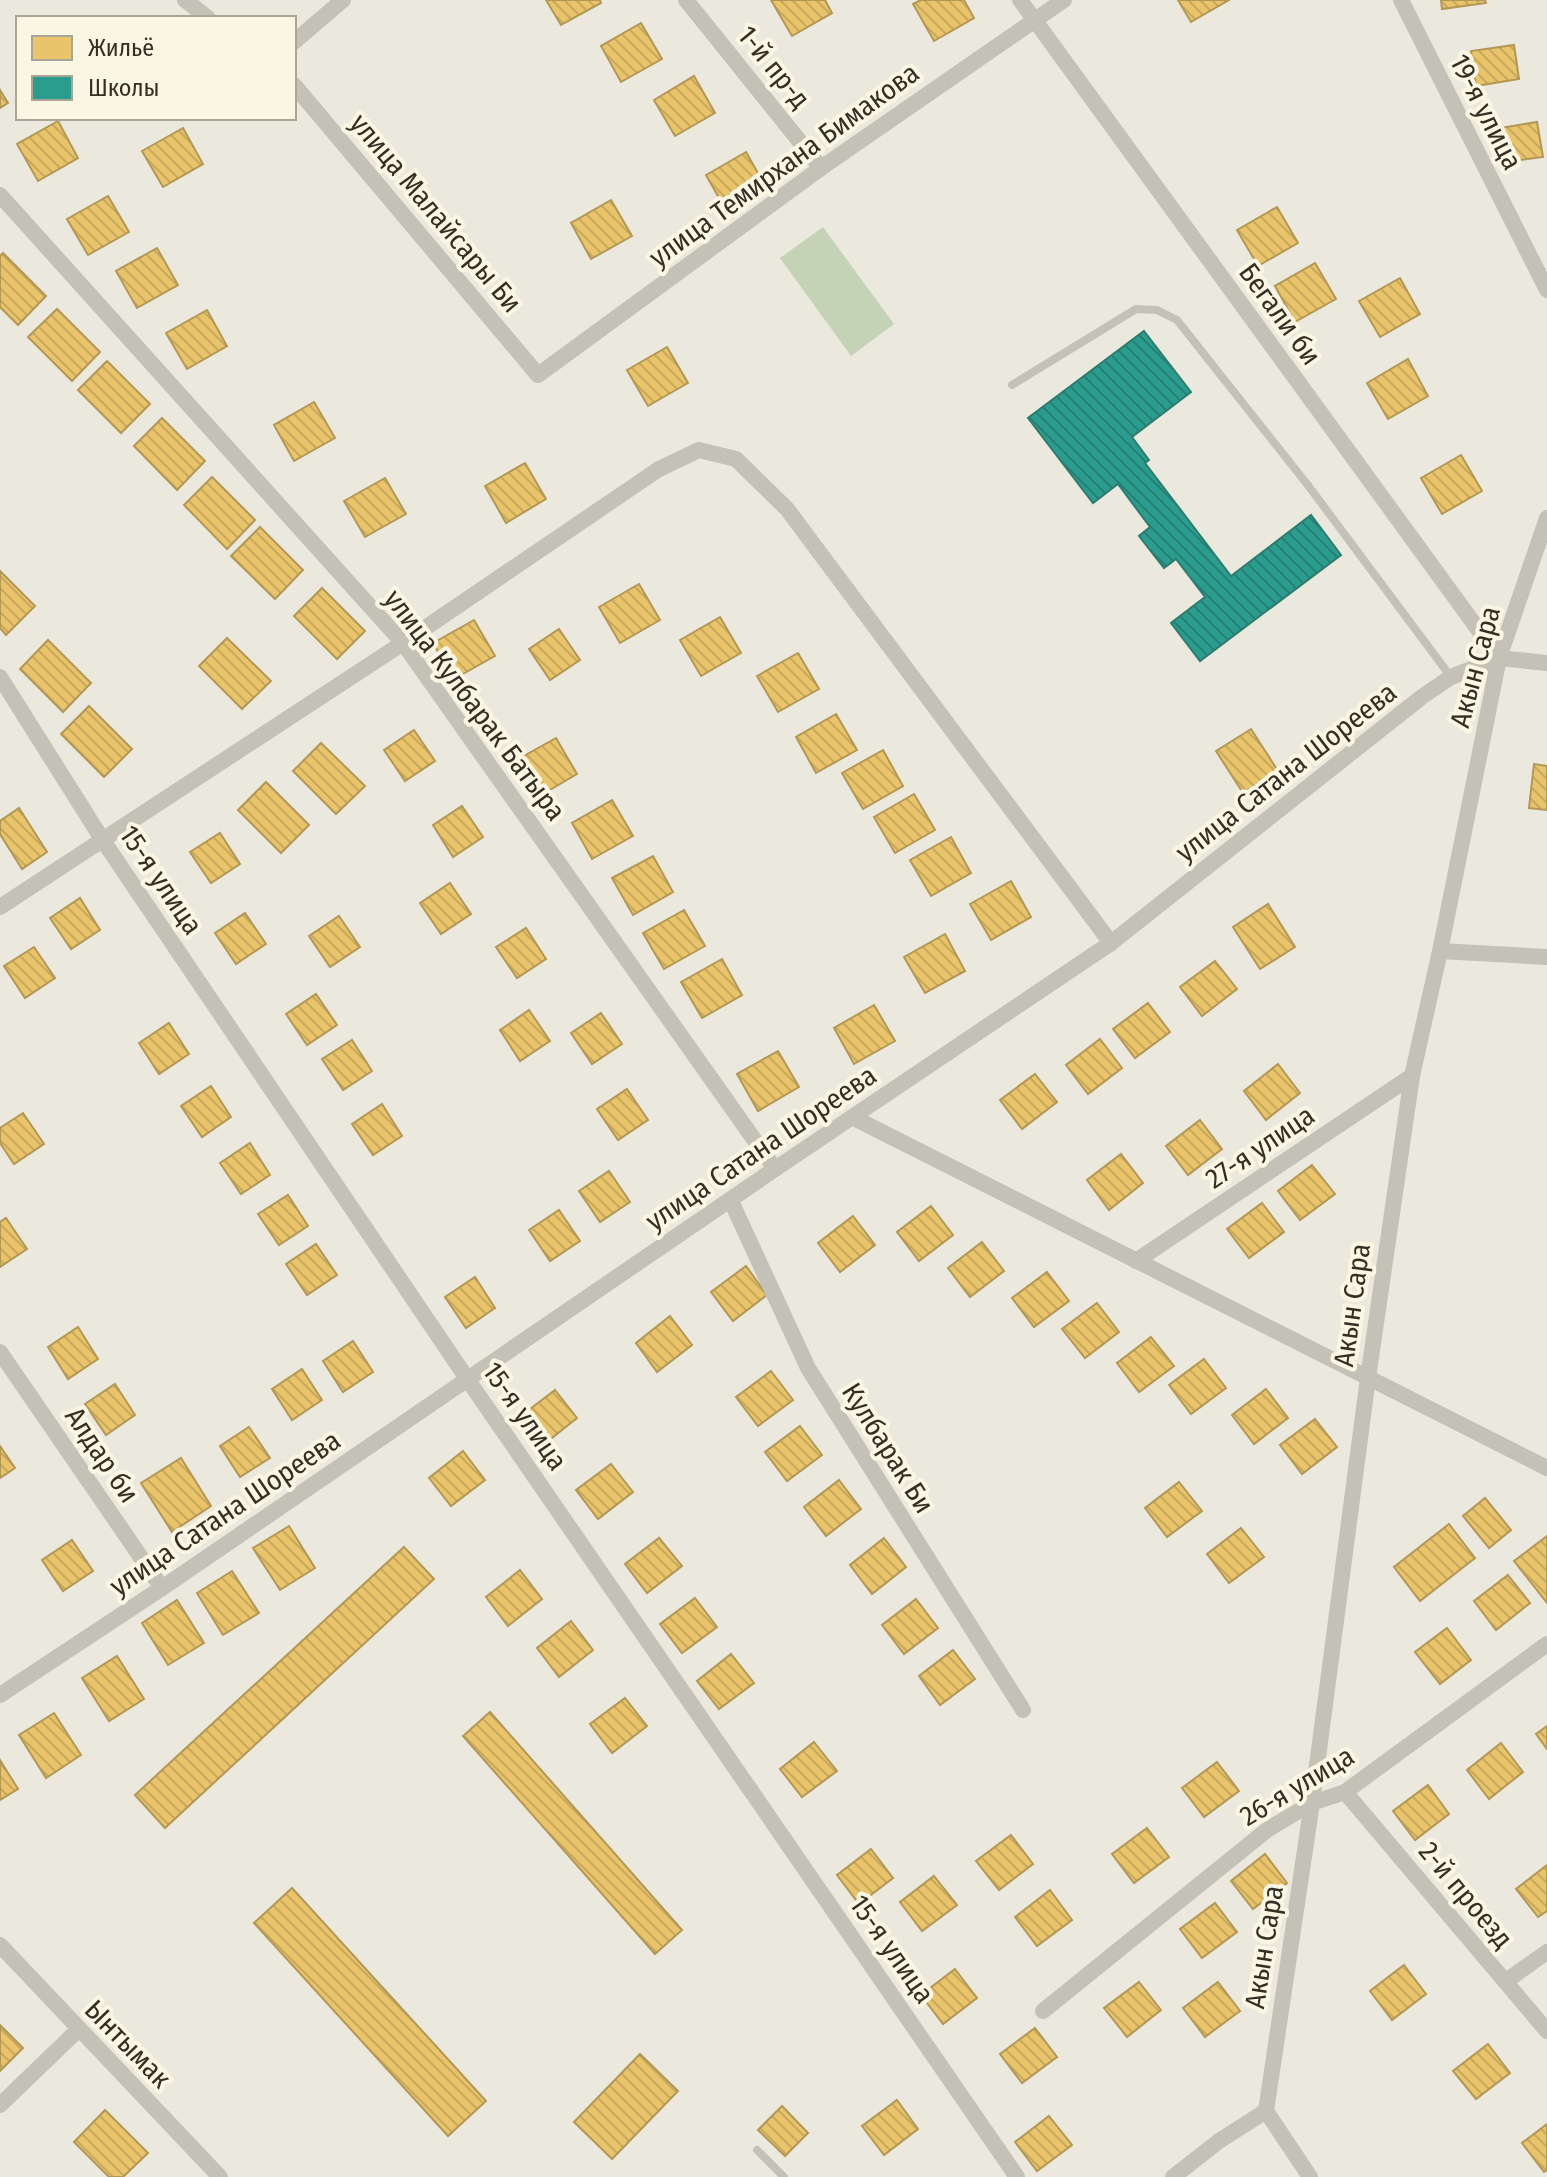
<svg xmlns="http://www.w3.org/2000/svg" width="1547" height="2177" viewBox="0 0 1547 2177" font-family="'Fira Sans Condensed',sans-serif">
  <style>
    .green { fill: #c4d2b6 }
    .homes { fill: url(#homes-back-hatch); stroke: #b39755; stroke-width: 2 }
    .schools { fill: url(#schools-back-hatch); stroke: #2d7c6f; stroke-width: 2 }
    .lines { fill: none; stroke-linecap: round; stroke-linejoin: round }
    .service { stroke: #c4c1b6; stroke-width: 8 }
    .minor { stroke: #c4c1b6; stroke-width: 16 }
    .labels { text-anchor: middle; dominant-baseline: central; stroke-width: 8; stroke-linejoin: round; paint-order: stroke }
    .street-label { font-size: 28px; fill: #342e25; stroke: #f9f6e3 }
  </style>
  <defs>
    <pattern id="homes-back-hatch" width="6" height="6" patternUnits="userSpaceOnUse" patternTransform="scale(2)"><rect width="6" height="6" fill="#e9c46a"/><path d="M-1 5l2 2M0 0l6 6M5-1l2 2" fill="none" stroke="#c8a95c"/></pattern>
    <pattern id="schools-back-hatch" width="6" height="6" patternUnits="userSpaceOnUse" patternTransform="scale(2)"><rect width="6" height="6" fill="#2a9d8f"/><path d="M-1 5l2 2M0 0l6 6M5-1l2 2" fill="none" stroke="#258075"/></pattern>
  </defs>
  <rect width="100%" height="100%" fill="#ebe9dd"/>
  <polygon class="green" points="823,227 894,324 851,356 780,258"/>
  <g class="homes">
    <polygon points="546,0 600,0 601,3 561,25"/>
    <polygon points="771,0 825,0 832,13 792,36"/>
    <polygon points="921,0 964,0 974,18 934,41 913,4"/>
    <polygon points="1178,0 1229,0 1191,22"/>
    <polygon points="1441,0 1485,0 1486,3 1442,9"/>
    <polygon points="641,23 662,59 621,82 601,46"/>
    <polygon points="1514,45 1519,79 1476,86 1471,51"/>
    <polygon points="694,76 715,113 675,136 654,100"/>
    <polygon points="0,90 8,103 0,108"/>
    <polygon points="58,121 78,158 38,181 17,144"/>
    <polygon points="1537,122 1543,157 1499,163 1494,129"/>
    <polygon points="183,128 203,164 163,187 142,151"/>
    <polygon points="746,152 767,189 727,212 706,175"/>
    <polygon points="108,196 129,232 88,255 67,219"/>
    <polygon points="611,200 632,236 591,259 571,223"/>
    <polygon points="1277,207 1298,243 1258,266 1237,230"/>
    <polygon points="157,248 178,285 137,308 116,271"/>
    <polygon points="3,253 46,296 18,325 0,307 0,256"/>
    <polygon points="1315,263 1336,299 1295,322 1275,286"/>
    <polygon points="1400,278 1420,314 1380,337 1359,301"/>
    <polygon points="57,309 100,352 72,381 28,337"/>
    <polygon points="207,310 227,346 187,369 166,333"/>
    <polygon points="667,347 688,383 648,406 627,370"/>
    <polygon points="1408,359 1428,396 1388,419 1367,383"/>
    <polygon points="107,361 150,404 121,433 78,390"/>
    <polygon points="314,402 335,438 294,461 274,425"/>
    <polygon points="162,418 205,461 177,490 134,446"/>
    <polygon points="1461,455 1482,491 1442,514 1421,478"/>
    <polygon points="525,463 546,499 506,523 485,486"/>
    <polygon points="212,477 255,520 227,549 184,505"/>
    <polygon points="385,478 406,514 365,537 344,501"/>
    <polygon points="260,527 303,570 275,599 231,556"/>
    <polygon points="0,571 35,606 6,635 0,628"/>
    <polygon points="639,584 660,620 620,643 599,607"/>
    <polygon points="322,588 365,631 337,659 294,616"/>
    <polygon points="720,617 741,653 701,676 680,640"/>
    <polygon points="474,620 495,656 454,679 433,643"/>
    <polygon points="559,629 580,660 550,680 529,649"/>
    <polygon points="227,638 271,681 242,709 199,666"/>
    <polygon points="48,640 91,683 63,712 20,669"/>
    <polygon points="798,653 819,689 778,712 757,676"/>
    <polygon points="89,706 132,749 104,777 61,734"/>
    <polygon points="836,714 857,750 816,773 796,737"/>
    <polygon points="1251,729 1278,771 1243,793 1216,751"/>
    <polygon points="414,730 435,761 405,781 384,750"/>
    <polygon points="556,738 577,774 536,798 515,761"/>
    <polygon points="321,743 365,786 336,814 293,771"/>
    <polygon points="883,750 903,786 863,809 842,773"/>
    <polygon points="1534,764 1547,766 1547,810 1529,808"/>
    <polygon points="266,782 309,825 281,853 238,810"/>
    <polygon points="914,794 935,830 895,853 874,817"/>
    <polygon points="612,800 633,836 592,859 572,823"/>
    <polygon points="462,806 483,837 453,857 433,825"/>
    <polygon points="19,808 47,852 22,869 0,834 0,821"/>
    <polygon points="220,833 240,864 211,883 190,852"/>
    <polygon points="951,837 971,873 931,896 910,860"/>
    <polygon points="653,856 673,892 633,915 612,878"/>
    <polygon points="1011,881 1031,917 991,940 970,904"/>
    <polygon points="450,883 471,914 441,934 420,903"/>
    <polygon points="80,898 100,930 71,949 50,918"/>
    <polygon points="1268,904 1295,947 1260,969 1233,927"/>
    <polygon points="684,910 705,946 664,969 643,933"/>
    <polygon points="245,913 266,944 236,964 215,933"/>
    <polygon points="339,916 360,947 330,967 309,936"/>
    <polygon points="526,928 546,959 517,978 496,947"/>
    <polygon points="945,934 965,971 925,993 904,957"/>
    <polygon points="34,947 55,978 25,998 4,966"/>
    <polygon points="722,959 742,995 702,1018 681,982"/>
    <polygon points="1215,961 1237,989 1202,1016 1180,987"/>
    <polygon points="316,994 337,1025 307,1045 286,1014"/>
    <polygon points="1148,1003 1170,1032 1135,1058 1113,1029"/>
    <polygon points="874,1005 895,1041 854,1064 834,1028"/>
    <polygon points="529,1010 550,1041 520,1061 500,1030"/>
    <polygon points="601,1013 622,1044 592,1064 571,1033"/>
    <polygon points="169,1023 189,1054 159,1074 139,1043"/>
    <polygon points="1100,1039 1122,1068 1088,1094 1066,1065"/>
    <polygon points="352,1040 372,1071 343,1090 322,1059"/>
    <polygon points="778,1051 799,1087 758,1111 737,1074"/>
    <polygon points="1278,1064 1300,1093 1266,1120 1244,1091"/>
    <polygon points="1035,1074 1057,1102 1022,1129 1000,1100"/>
    <polygon points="211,1086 231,1117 202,1137 181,1106"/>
    <polygon points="627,1089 648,1120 618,1140 597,1109"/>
    <polygon points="382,1104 402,1136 373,1155 352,1124"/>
    <polygon points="23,1113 44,1144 14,1164 0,1143 0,1128"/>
    <polygon points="1200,1120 1222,1149 1188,1175 1166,1146"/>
    <polygon points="250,1143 270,1175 241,1194 220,1163"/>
    <polygon points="1121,1154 1143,1183 1109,1210 1087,1180"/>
    <polygon points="1312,1165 1335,1194 1300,1220 1278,1191"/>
    <polygon points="609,1171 630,1202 600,1222 579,1191"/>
    <polygon points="288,1195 308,1226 279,1245 258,1214"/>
    <polygon points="1262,1203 1284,1232 1249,1258 1227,1229"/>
    <polygon points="931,1206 953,1235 919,1261 897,1232"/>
    <polygon points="559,1210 580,1241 550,1261 529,1230"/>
    <polygon points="853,1216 875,1245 840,1272 818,1243"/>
    <polygon points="6,1218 27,1249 0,1267 0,1222"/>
    <polygon points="982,1242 1004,1271 970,1297 948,1268"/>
    <polygon points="316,1244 337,1275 307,1295 286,1264"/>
    <polygon points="746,1266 767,1295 733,1321 711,1292"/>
    <polygon points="1047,1272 1069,1301 1034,1327 1012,1298"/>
    <polygon points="475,1277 495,1308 466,1328 445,1297"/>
    <polygon points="1097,1303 1119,1332 1085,1358 1062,1329"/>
    <polygon points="670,1316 692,1345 657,1372 636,1343"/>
    <polygon points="78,1327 98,1359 68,1379 48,1347"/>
    <polygon points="1151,1337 1174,1366 1139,1392 1117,1363"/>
    <polygon points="353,1341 373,1372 343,1392 323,1361"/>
    <polygon points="1204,1359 1226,1388 1191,1414 1169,1385"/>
    <polygon points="302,1369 322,1400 292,1420 272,1389"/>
    <polygon points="771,1371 793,1400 758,1426 736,1397"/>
    <polygon points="115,1384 135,1415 106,1435 85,1404"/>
    <polygon points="1266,1389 1288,1418 1254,1444 1232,1415"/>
    <polygon points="555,1390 577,1418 543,1445 521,1416"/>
    <polygon points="1315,1419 1337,1447 1302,1474 1280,1445"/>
    <polygon points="800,1426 822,1455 787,1481 765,1452"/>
    <polygon points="249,1427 270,1458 240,1477 220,1446"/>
    <polygon points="0,1446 15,1468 0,1478"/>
    <polygon points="463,1451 485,1480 451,1506 429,1478"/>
    <polygon points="181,1458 211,1506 172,1532 141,1483"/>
    <polygon points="611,1464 633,1492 598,1519 576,1490"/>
    <polygon points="839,1480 861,1509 826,1536 804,1507"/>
    <polygon points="1179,1482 1202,1511 1167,1537 1145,1508"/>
    <polygon points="1485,1498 1511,1530 1489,1548 1463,1516"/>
    <polygon points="1449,1524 1475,1558 1420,1601 1394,1567"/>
    <polygon points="289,1526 315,1568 280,1590 253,1548"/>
    <polygon points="1241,1528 1264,1557 1229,1583 1207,1554"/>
    <polygon points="1547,1536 1547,1603 1514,1561"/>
    <polygon points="659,1538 682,1566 647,1593 625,1564"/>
    <polygon points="884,1538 906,1567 872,1594 850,1565"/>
    <polygon points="72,1540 93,1571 63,1591 42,1560"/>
    <polygon points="404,1547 434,1579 165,1828 135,1795"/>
    <polygon points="520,1570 542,1599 508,1626 486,1597"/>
    <polygon points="232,1571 259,1613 223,1635 197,1593"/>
    <polygon points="1508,1575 1530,1603 1496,1630 1474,1601"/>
    <polygon points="695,1598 717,1627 682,1653 660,1624"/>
    <polygon points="916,1599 938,1628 904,1654 882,1625"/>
    <polygon points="177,1600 204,1643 168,1665 142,1623"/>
    <polygon points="571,1621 593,1650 559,1677 537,1648"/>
    <polygon points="1447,1628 1471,1660 1440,1684 1415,1652"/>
    <polygon points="953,1650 975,1679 940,1705 919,1676"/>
    <polygon points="731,1654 754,1683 719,1709 697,1681"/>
    <polygon points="117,1656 144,1699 109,1721 82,1678"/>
    <polygon points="625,1698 647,1726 612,1753 590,1724"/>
    <polygon points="490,1712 682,1930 655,1954 463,1736"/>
    <polygon points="54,1713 81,1755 46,1778 19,1735"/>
    <polygon points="1547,1726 1547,1749 1536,1734"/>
    <polygon points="814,1742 837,1771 802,1797 780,1769"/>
    <polygon points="1501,1743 1523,1772 1489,1799 1467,1770"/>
    <polygon points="0,1760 18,1789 0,1800"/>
    <polygon points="1217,1762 1239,1791 1204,1817 1182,1788"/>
    <polygon points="1428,1785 1449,1814 1415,1840 1393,1811"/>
    <polygon points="1147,1828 1169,1857 1134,1883 1112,1854"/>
    <polygon points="1011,1835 1033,1864 999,1890 976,1861"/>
    <polygon points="871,1849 893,1878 859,1904 837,1875"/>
    <polygon points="1265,1854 1287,1883 1253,1909 1231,1881"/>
    <polygon points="1547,1865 1547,1911 1538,1917 1516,1889"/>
    <polygon points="934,1876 957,1905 922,1931 900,1902"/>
    <polygon points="292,1888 486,2101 448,2136 254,1923"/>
    <polygon points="1050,1890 1072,1920 1037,1946 1015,1917"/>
    <polygon points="1215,1903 1237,1932 1202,1958 1180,1929"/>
    <polygon points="1404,1965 1426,1994 1392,2020 1370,1991"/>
    <polygon points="955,1969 977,1998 943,2024 921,1995"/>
    <polygon points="1139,1982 1161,2010 1127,2037 1104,2008"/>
    <polygon points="1218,1982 1240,2011 1205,2037 1183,2008"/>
    <polygon points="0,2025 23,2048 0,2071"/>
    <polygon points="1035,2028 1057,2057 1022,2083 1000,2054"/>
    <polygon points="1488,2044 1510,2073 1476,2099 1453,2071"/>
    <polygon points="640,2054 678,2091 612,2159 574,2122"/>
    <polygon points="897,2100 918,2129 884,2155 862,2126"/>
    <polygon points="782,2106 808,2133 785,2156 758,2130"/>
    <polygon points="105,2110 148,2153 123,2177 109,2177 74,2142"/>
    <polygon points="1049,2116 1072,2145 1037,2171 1015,2142"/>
    <polygon points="1547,2124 1547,2170 1544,2172 1522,2143"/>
  </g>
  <polygon class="schools" points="1144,331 1191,392 1132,437 1149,460 1145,463 1231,576 1311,515 1341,555 1200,661 1171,623 1205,597 1176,559 1164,568 1139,536 1150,527 1118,484 1093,503 1028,418"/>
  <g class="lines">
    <g class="service">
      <polyline points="1012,385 1136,309 1157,310 1177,320 1307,484 1451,677"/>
      <polyline points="757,2150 784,2177"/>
    </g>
    <g class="minor">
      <polyline points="185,0 208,18"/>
      <polyline points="686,0 821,168"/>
      <polyline points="1020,0 1499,658"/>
      <polyline points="1401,0 1547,290"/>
      <polyline points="294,42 343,0"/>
      <polyline points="294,85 538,375 821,168 1064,0"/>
      <polyline points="0,195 403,643 775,1169"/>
      <polyline points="0,677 102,839 468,1380 1017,2177"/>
      <polyline points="0,907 403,643 659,469 699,450 736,459 787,509 1111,943"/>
      <polyline points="1440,951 1547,957"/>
      <polyline points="852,1117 1547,1468"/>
      <polyline points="731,1201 808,1368 1023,1710"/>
      <polyline points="1136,1261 1412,1076"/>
      <polyline points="0,1352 162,1588"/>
      <polyline points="0,1695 162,1588 775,1169 1111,943 1423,696 1451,677 1499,658 1547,663"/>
      <polyline points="1345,1792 1547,2031"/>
      <polyline points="0,1945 220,2177"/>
      <polyline points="1506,1981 1547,1952"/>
      <polyline points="1043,2011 1267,1830 1312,1803 1345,1792 1547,1644"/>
      <polyline points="0,2105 78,2030"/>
      <polyline points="1266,2111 1312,1803 1368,1378 1412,1076 1440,951 1499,658 1547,518"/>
      <polyline points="1173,2177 1219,2141 1266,2111 1310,2177"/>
    </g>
  </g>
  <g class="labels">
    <g class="street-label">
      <text transform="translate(774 67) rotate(51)">1-й пр-д</text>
      <text transform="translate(1486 112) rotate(63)">19-я улица</text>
      <text transform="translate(784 165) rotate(-36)">улица Темирхана Бимакова</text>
      <text transform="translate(436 213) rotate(50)">улица Малайcары Би</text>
      <text transform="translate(1280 314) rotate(54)">Бегали би</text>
      <text transform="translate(1475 667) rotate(-75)">Акын Сара</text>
      <text transform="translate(475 705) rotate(53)">улица Кулбарак Батыра</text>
      <text transform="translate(1286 772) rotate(-38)">улица Сатана Шореева</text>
      <text transform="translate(161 880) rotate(56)">15-я улица</text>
      <text transform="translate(1260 1147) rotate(-34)">27-я улица</text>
      <text transform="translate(761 1148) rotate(-34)">улица Сатана Шореева</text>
      <text transform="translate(1352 1305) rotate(-82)">Акын Сара</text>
      <text transform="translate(525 1416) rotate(55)">15-я улица</text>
      <text transform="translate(888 1448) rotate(58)">Кулбарак Би</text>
      <text transform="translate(102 1455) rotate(56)">Алдар би</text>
      <text transform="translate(225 1513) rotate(-34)">улица Сатана Шореева</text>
      <text transform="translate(1297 1786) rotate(-31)">26-я улица</text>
      <text transform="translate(1466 1895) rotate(50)">2-й проезд</text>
      <text transform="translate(1264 1947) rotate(-81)">Акын Сара</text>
      <text transform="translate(892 1949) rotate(55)">15-я улица</text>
      <text transform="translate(128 2044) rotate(46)">Ынтымак</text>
    </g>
  </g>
  <rect x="16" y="16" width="280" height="104" fill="#f9f6e3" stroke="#aaa697" stroke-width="2"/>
  <rect x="32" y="36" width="40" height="24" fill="#e9c46a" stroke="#aaa697" stroke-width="2"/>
  <text x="88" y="56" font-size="24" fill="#342e25">Жильё</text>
  <rect x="32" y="76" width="40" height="24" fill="#2a9d8f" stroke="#aaa697" stroke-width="2"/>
  <text x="88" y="96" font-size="24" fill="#342e25">Школы</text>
</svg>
